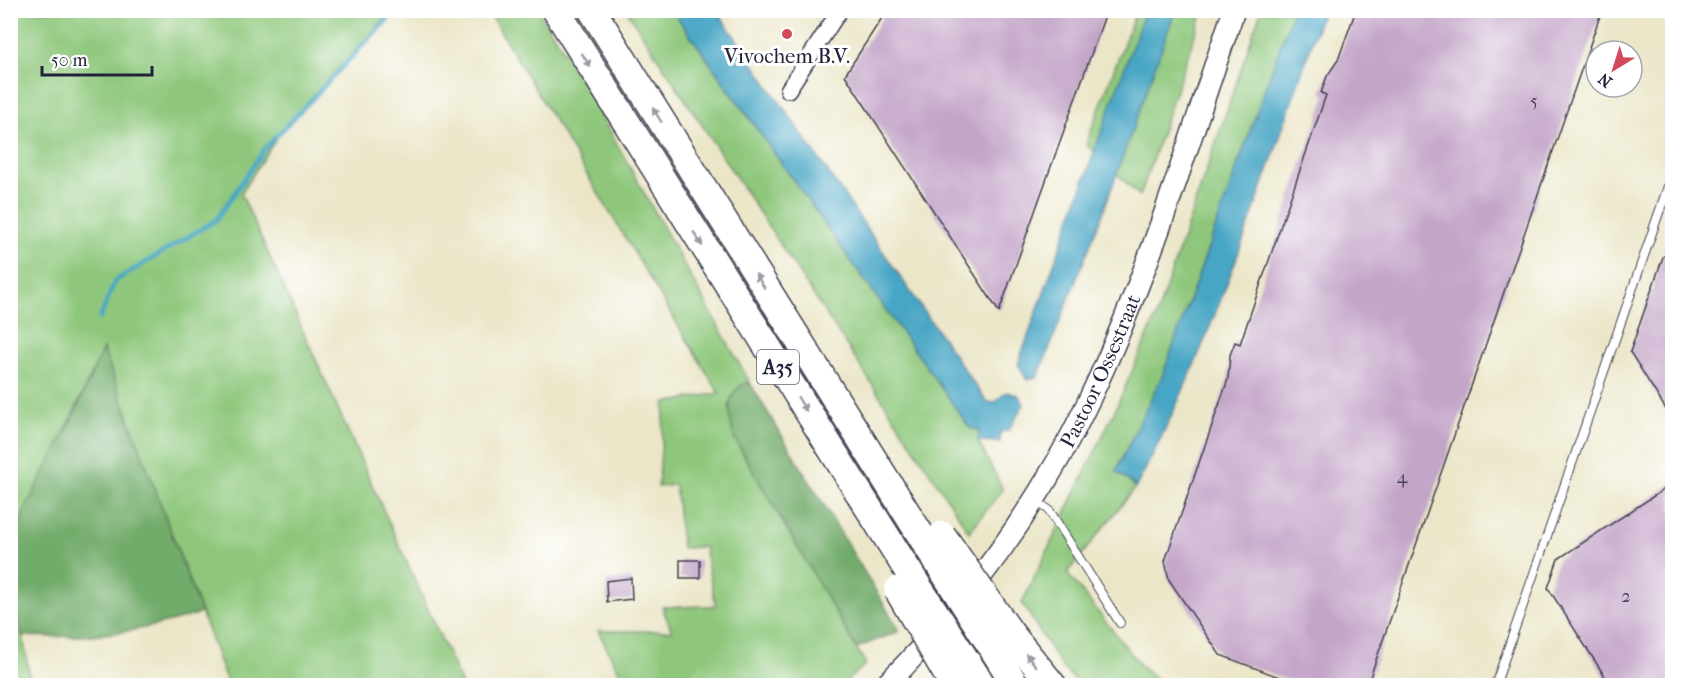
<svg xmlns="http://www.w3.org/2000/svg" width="1683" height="696" viewBox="0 0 1683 696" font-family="'IM FELL French Canon',serif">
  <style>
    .green { fill: #8ec77b; stroke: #58745b; stroke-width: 1.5 }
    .forest { fill: #72ac6b; stroke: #4a6753; stroke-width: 1.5 }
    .water { fill: #46a6c5; stroke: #346480; stroke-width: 1.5 }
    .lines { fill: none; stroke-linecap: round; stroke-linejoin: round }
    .stream { stroke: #46a6c5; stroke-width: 4.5 }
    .building { fill: #c3a5c8 }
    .service-casing { stroke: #403f50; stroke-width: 10 }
    .minor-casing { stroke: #403f50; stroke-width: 18 }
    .secondary-casing { stroke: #403f50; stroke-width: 24 }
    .motorway-casing { stroke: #403f50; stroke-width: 30 }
    .service { stroke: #fff; stroke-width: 8 }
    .minor { stroke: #fff; stroke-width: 15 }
    .secondary { stroke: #fff; stroke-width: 21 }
    .motorway { stroke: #fff; stroke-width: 27 }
    .motorway-bridge-casing { stroke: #403f50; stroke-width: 30; stroke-linecap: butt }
    .motorway-bridge { stroke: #fff; stroke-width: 27 }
    .oneway { fill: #9c9ca7 }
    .poi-dot { fill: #d1495b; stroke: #fff; stroke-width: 2 }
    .labels { text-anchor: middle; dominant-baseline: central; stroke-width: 6; stroke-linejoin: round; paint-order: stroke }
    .number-label { font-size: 18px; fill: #4a435e }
    .shield { fill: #fff; stroke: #646476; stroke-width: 1.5 }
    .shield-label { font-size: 20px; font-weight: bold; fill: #22223b }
    .poi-label { font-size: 21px; fill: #22223b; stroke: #fff }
    .street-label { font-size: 21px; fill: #22223b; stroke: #fff }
  </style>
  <rect width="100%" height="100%" fill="#fff"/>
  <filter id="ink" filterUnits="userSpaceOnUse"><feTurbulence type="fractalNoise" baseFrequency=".0167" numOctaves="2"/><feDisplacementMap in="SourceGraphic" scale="12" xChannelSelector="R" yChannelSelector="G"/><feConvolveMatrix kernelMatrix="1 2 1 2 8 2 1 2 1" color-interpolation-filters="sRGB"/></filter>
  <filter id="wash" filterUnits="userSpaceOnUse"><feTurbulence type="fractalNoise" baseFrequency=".008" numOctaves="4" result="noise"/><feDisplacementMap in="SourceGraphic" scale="24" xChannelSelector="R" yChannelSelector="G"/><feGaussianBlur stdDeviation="1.35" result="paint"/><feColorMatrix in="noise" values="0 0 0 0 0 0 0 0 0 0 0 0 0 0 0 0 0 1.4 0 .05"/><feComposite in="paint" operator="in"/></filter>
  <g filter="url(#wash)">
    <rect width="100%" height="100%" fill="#ebe6c8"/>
    <g class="green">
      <polygon points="11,11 392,11 281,131 241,193 462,685 228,685 103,349 11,548"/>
      <path d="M488,11h50l32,49 183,328 -6,-6c-24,13 -18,33 -13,56l132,226 -24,21h-216l-28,-54h74l-10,-24 54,-1 -12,-59 -22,1 -7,-63 -17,2 7,-84 54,-10z"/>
      <polygon points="627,11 673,11 970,428 979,430 978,441 1003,490 969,532"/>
      <polygon points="1136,11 1203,11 1140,196 1086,144"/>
      <polygon points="1261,11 1293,11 1163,375 1116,471 1136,487 1067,573 1141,666 1164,685 1080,685 1061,666 1022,603 1115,410 1156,317"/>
      <polygon points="10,616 16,618 23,636 31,685 11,685"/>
    </g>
    <g class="forest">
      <path d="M103,349l98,264c-63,20 -112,26 -178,23l-6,-18 -6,-2v-68l15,-41 49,-94z"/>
      <path d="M747,382l6,6 147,243 -44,17 -122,-210c-5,-23 -11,-43 13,-56z"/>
    </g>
    <g class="water">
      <polygon points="673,11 717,11 986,401 994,403 1006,392 1018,395 1024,404 1009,430 1000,432 1000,442 978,441 979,430 970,428"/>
      <polygon points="1145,11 1175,11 1102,215 1038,377 1027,380 1018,364"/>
      <path d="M1293,11h30c-55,158 -108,329 -187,476l-20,-16 47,-97z"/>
    </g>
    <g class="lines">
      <polyline class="stream" points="100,318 115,281 216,220 266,147 397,10"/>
    </g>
    <g id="blocks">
      <g class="building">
        <polygon points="887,10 1107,10 999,312 845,75"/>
        <polygon points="1356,10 1602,10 1367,686 1303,686 1220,655 1169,580 1165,561 1228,379 1230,355 1235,342 1240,344 1326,95 1321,93 1327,76 1338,60"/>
        <polygon points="1672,250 1672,419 1630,352 1663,257"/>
        <polygon points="1672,484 1672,686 1611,686 1548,588 1558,559"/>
        <rect x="680" y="560" width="20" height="18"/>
        <polygon points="631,578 632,599 607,602 606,581"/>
      </g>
    </g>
  </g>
  <g filter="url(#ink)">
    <use href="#blocks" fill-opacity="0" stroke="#403f50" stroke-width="1.5"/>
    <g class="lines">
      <defs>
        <g id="service">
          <polyline points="1036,501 1049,510 1120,623"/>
          <polyline points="1495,686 1672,175"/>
        </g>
        <polyline id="minor" points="788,90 840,10"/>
        <g id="secondary">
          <path id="s1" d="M885,686c83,-84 155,-181 205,-288 59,-124 99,-258 144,-388"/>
        </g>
        <g id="motorway">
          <polyline points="556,10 910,574"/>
          <polyline points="592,10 930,550"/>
          <polyline points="1011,634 1053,686"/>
          <polyline points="995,652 1016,686"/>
        </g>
      </defs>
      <use href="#service" class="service-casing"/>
      <use href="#minor" class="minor-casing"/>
      <use href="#secondary" class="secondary-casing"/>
      <use href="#motorway" class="motorway-casing"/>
      <use href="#service" class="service"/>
      <use href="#minor" class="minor"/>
      <use href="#secondary" class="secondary"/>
      <use href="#motorway" class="motorway"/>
      <defs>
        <g id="motorway-bridge">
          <polyline points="942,535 1011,634"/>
          <polyline points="930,550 995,652"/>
          <polyline points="910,574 976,676"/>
          <polyline points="898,590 954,686"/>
        </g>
      </defs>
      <use href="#motorway-bridge" class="motorway-bridge-casing"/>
      <use href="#motorway-bridge" class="motorway-bridge"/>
    </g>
    <defs><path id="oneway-solid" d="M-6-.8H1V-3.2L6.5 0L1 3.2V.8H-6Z" transform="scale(1.5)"/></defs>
    <g class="oneway">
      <use href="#oneway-solid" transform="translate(586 60) rotate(58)"/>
      <use href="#oneway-solid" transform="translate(657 115) rotate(-122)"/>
      <use href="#oneway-solid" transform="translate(698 239) rotate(58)"/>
      <use href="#oneway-solid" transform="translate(760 281) rotate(-122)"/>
      <use href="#oneway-solid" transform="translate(802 404) rotate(58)"/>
      <use href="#oneway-solid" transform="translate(1031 660) rotate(-128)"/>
    </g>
  </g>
  <circle class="poi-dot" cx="787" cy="34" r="6"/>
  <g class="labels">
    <g class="number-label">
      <text x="1534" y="101">5</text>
      <text x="1402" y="477">4</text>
      <text x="1626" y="596">2</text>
    </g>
    <rect class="shield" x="757" y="350" width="42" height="34" rx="4.5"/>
    <g class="shield-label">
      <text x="778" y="367">A35</text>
    </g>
    <g class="poi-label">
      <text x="787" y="56">Vivochem B.V.</text>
    </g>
    <g class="street-label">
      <text stroke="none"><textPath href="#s1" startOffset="384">Pastoor Ossestraat</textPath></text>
    </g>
  </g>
  <rect width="1683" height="696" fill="none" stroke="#fff" stroke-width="36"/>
  <g transform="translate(1614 69) rotate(218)"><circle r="28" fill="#ffffff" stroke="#a7a7b1" stroke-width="1.5"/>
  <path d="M0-4.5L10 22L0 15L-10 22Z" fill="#d1495b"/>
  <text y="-9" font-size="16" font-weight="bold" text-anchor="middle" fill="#22223b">N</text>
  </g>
  <path d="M42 66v9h110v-9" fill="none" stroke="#22223b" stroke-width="3"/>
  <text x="51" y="66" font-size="18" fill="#22223b" stroke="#ffffff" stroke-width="4.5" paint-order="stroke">50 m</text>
</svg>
